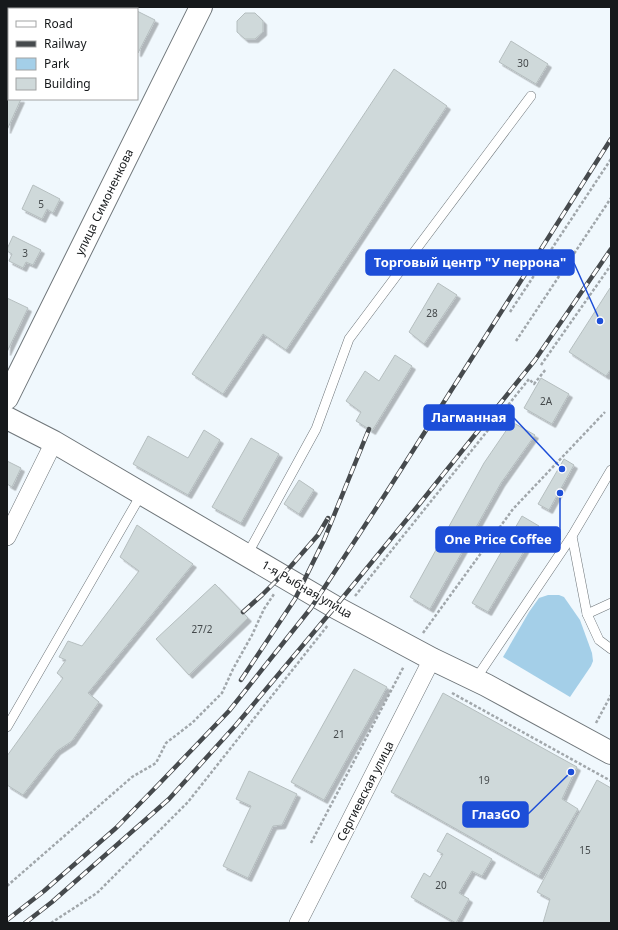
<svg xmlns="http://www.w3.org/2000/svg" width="618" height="930" viewBox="0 0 618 930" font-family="'Noto Sans',sans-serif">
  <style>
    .green { fill: #a4cfe8 }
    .building { fill: #cfd9da; stroke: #b5bebf; filter: url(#shadow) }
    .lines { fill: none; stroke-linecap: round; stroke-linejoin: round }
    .service-casing { stroke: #6f767a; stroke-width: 10 }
    .minor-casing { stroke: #6f767a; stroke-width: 18 }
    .tertiary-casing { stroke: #6f767a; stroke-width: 24 }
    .path { stroke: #a1a7ab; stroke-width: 2.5; stroke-dasharray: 3 2; stroke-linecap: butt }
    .service { stroke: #fff; stroke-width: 9 }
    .minor { stroke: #fff; stroke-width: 17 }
    .tertiary { stroke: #fff; stroke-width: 22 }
    .rail-casing { stroke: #464a4d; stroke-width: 4.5 }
    .rail { stroke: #fff; stroke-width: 3; stroke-dasharray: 9; stroke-linecap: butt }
    .labels { text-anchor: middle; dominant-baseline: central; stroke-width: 3; stroke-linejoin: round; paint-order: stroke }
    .number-label { font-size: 10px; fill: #44494b }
    .street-label { font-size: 12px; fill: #16191b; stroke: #fff }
    .leader { fill: none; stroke: #1d4ed8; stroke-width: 1.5 }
    .callout-dot { fill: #1d4ed8; stroke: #fff; stroke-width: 1.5 }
    .callout { fill: #1d4ed8; stroke: #1d4ed8; stroke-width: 1.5 }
    .callout-label { font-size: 13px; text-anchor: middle; font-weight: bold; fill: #fff }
  </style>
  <defs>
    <filter id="shadow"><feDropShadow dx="3.5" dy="3.5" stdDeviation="0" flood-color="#0004"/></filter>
  </defs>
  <rect width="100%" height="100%" fill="#f0f8fd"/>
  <polygon class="green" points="548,595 559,595 564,597 580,620 592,653 593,661 591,666 570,697 503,657 529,612 539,598"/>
  <g class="building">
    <polygon points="42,7 62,7 61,9 47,9"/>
    <polygon points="110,7 129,7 133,9 109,9"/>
    <polygon points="137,11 155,20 138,53 137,53"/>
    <polygon points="245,13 255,13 263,21 263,32 255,39 245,39 237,32 237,21"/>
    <polygon points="511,41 548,64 536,84 499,62"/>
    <polygon points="394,69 447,106 286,350 263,334 223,394 192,374"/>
    <polygon points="7,90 9,91 9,99 21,99 7,130"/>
    <polygon points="33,185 60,199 53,213 47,209 42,219 22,209"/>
    <polygon points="13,236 41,250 33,265 26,262 23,268 9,261 12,254 7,251 7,249"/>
    <polygon points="438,283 457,295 424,344 409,332"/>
    <polygon points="610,288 611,289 611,369 606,376 569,352"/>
    <polygon points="7,298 28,308 7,352"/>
    <polygon points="395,355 412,366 372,431 356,421 361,412 346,401 365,371 379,381"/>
    <polygon points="541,378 569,394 552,424 524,408"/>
    <polygon points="512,422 535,435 501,483 430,609 410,597 484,463"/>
    <polygon points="204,430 220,440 188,495 133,464 148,436 188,458"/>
    <polygon points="251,438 279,454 241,523 212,507"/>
    <polygon points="564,459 574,465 549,510 538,504"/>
    <polygon points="7,461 21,468 12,487 7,484"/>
    <polygon points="299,480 314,490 299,514 284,504"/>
    <polygon points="522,516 539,526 488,612 472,603"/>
    <polygon points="137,525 193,564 88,693 99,702 72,741 57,751 23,795 7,785 7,756 63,678 57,673 66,660 59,657 68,641 82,646 139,571 120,557"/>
    <polygon points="215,584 248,618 189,675 156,639"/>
    <polygon points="354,669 387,687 324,800 291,782"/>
    <polygon points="443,693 577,767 562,799 578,809 539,876 391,792"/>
    <polygon points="249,771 297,794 282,825 273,826 248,878 223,866 251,806 236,799"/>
    <polygon points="597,780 611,788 611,923 543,923 550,899 537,892"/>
    <polygon points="447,833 492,859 482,876 472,871 459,893 469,899 456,923 411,897 424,873 430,877 443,854 437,851"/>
  </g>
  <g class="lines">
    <defs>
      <g id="service">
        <polyline points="572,536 587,614 599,640 611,649"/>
        <polyline points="247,555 316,429 349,339 531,96"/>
        <polyline points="587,614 611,603"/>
        <polyline points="475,680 572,536 611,470"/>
        <polyline points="7,727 142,493"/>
      </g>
      <g id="minor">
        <polyline points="7,537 54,442"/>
        <polyline points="298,923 432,659"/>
      </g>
      <g id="tertiary">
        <polyline points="7,398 201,7"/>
        <polyline points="7,418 54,442 335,607 432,659 486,685 611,753"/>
      </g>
    </defs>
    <use href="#service" class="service-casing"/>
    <use href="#minor" class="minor-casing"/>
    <use href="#tertiary" class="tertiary-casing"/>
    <g class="path">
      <polyline points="510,312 611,159"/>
      <polyline points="516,341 611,198"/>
      <polyline points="541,365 611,265"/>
      <polyline points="355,596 529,379 534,384 546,369"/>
      <polyline points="423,633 513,509 605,412"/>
      <polyline points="452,693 611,781"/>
      <polyline points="596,723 611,695"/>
      <polyline points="311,843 404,666"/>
      <polyline points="7,886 132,777 156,763 166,743 192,723 222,693 233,669 252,635 264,609 274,594"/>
      <polyline points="51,923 97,893 188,802 328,625"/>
    </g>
    <use href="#service" class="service"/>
    <use href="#minor" class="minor"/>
    <use href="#tertiary" class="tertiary"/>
    <defs>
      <g id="rail">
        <polyline points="243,612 262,595 291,566 318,535 328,518"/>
        <polyline points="241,680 295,599 324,540 369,429"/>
        <polyline points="7,920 44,891 116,828 159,784 229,711 311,608 388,490 611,139"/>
        <polyline points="25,923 52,902 169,799 236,725 335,607 417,507 535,360 611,249"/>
      </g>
    </defs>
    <use href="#rail" class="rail-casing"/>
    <use href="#rail" class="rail"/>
  </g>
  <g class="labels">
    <g class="number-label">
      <text x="523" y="63">30</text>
      <text x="41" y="204">5</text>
      <text x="25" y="253">3</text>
      <text x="432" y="313">28</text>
      <text x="546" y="401">2А</text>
      <text x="202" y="629">27/2</text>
      <text x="339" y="734">21</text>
      <text x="484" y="780">19</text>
      <text x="585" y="850">15</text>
      <text x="441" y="885">20</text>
    </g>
    <g class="street-label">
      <text transform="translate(104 202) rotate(-64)">улица Симоненкова</text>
      <text transform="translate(307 589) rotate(30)">1-я Рыбная улица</text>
      <text transform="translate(365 791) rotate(-63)">Сергиевская улица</text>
    </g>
  </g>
  <path class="leader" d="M600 321L574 263M562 469L514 418M560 493L560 540M571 772L528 814"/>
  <g class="callout-dot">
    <circle cx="600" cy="321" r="4"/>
    <circle cx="562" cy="469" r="4"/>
    <circle cx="560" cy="493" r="4"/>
    <circle cx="571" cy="772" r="4"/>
  </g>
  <g class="callout">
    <rect x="366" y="250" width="208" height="25" rx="4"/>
    <rect x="424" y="405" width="90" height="25" rx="4"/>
    <rect x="436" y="527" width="124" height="25" rx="4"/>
    <rect x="463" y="802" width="65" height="25" rx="4"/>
  </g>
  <g class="callout-label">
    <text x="470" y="267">Торговый центр "У перрона"</text>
    <text x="469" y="422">Лагманная</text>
    <text x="498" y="544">One Price Coffee</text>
    <text x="496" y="819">ГлазGO</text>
  </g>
  <rect width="618" height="930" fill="none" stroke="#16191b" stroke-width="16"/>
  <rect x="8" y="8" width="130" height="92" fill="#ffffff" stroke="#a2a3a4"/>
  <rect x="16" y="21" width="20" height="6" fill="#ffffff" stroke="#a2a3a4"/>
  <text x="44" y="28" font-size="12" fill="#16191b">Road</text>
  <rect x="16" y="41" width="20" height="6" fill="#464a4d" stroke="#a2a3a4"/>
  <text x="44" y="48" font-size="12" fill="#16191b">Railway</text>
  <rect x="16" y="58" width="20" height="12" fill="#a4cfe8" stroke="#a2a3a4"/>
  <text x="44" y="68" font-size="12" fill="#16191b">Park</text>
  <rect x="16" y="78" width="20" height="12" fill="#cfd9da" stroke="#a2a3a4"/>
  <text x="44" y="88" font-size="12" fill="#16191b">Building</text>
</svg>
